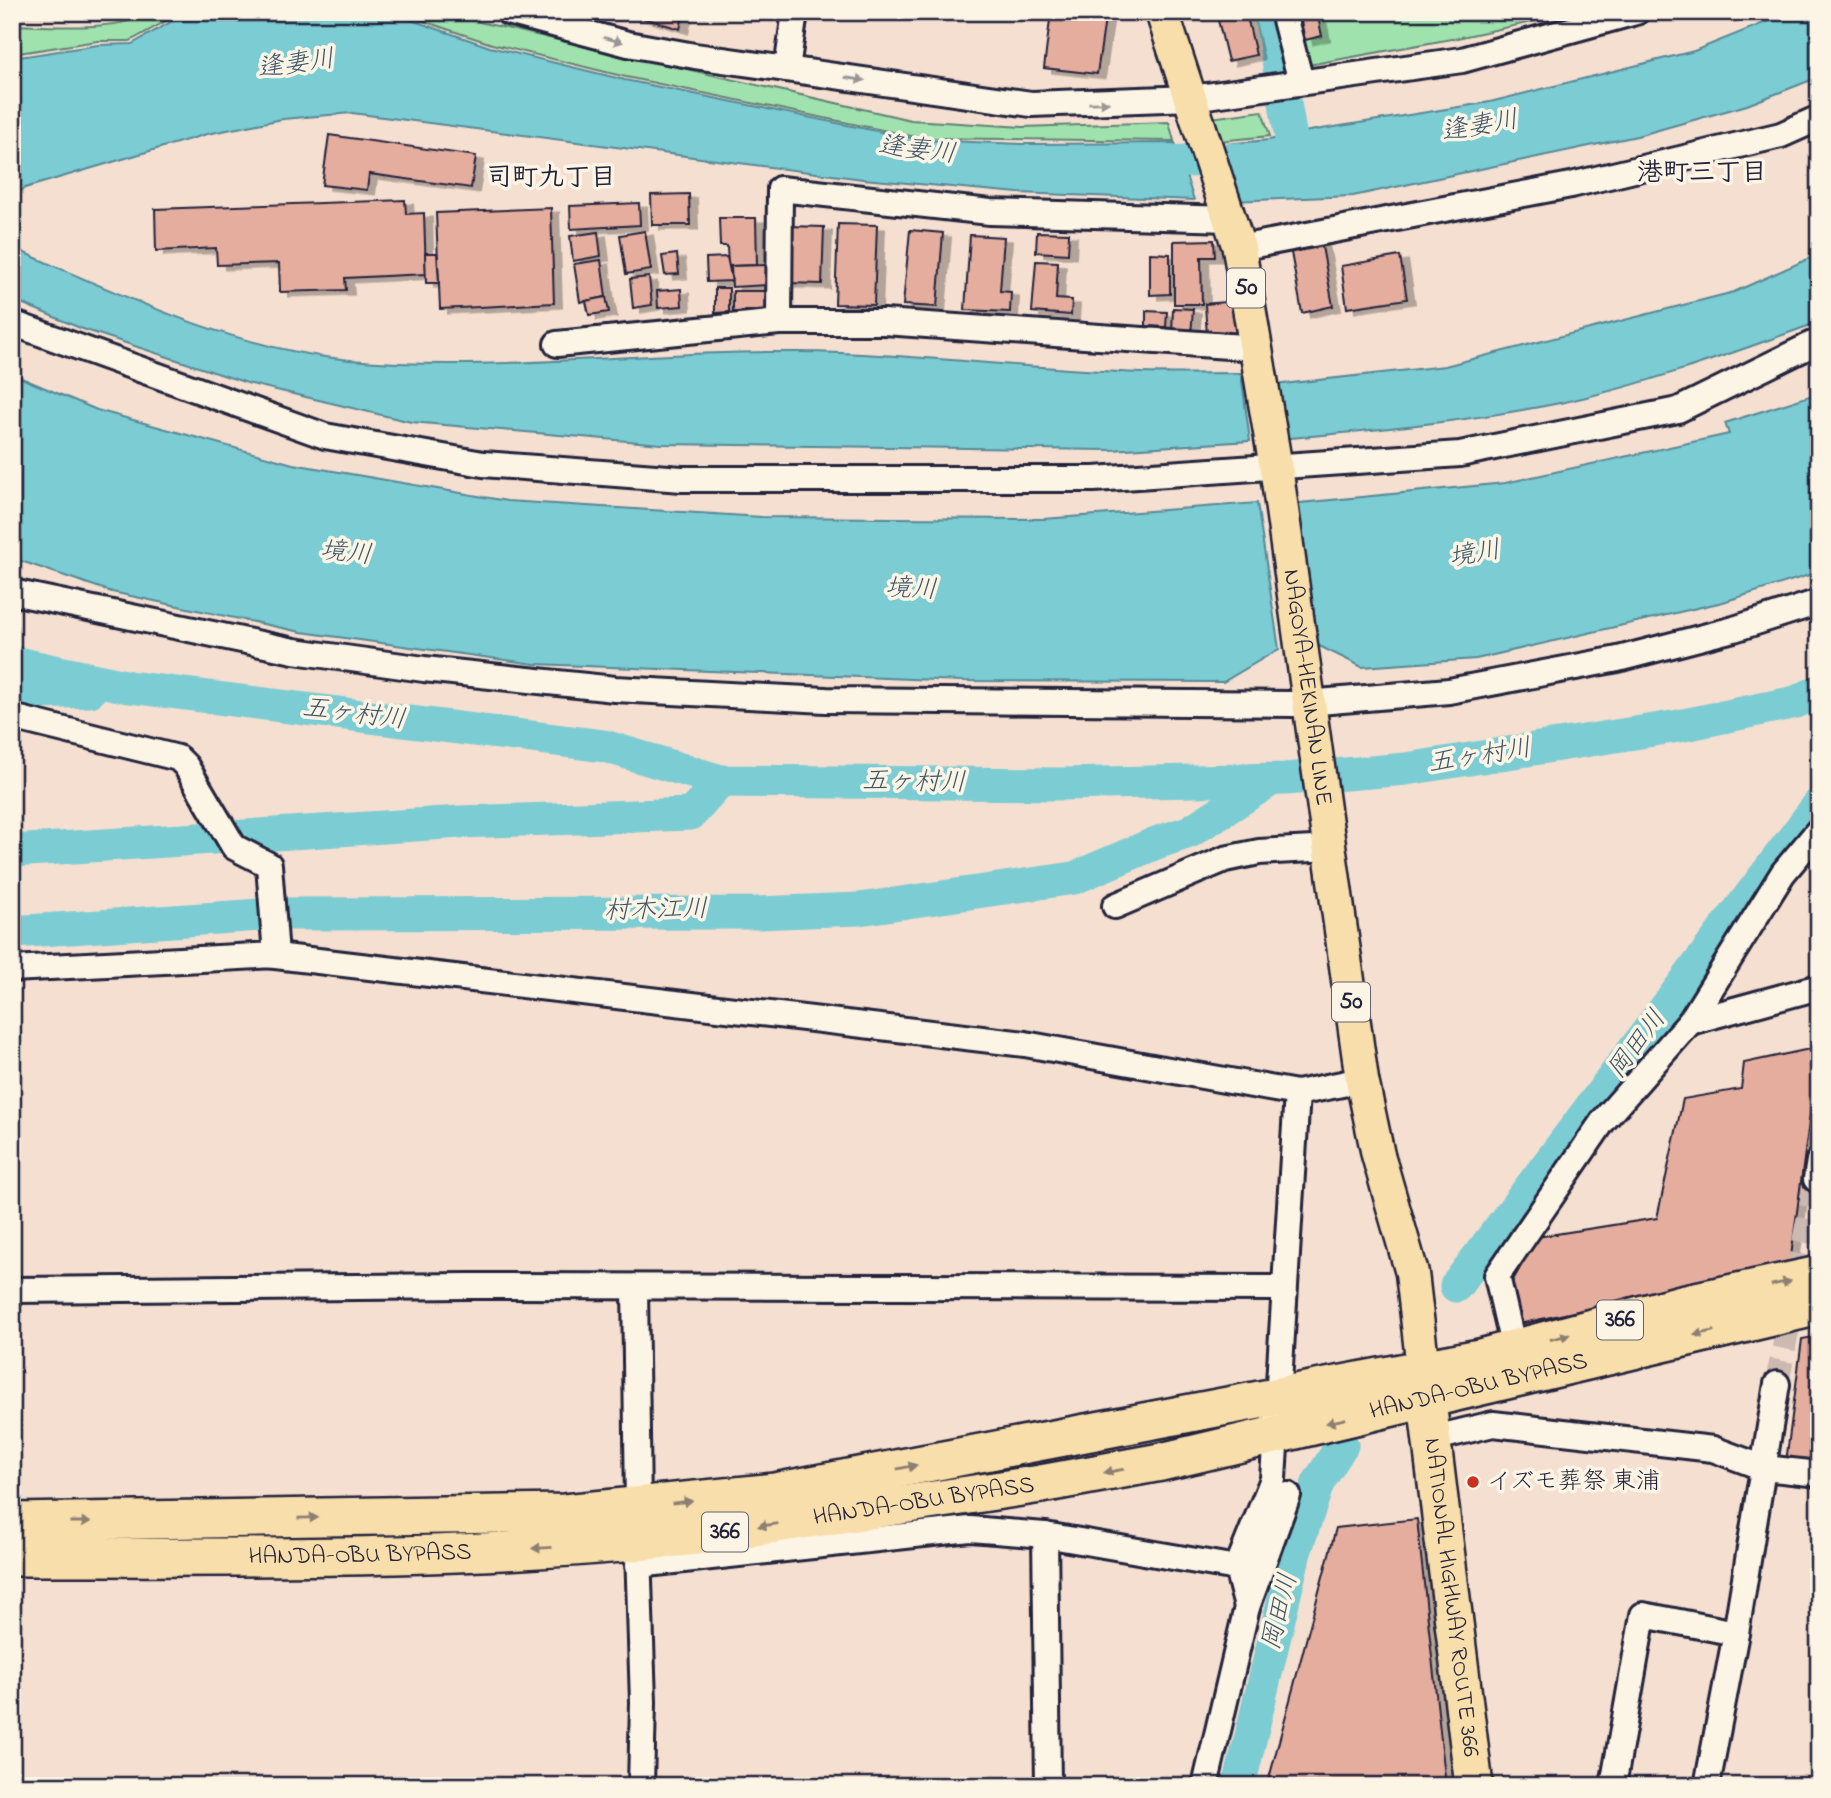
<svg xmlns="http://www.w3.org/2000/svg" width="1831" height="1798" viewBox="0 0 1831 1798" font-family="'Indie Flower','Klee One',sans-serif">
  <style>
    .green { fill: #9fe2ad; stroke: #608274; stroke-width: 2 }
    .water { fill: #7bccd3; stroke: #578896; stroke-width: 2 }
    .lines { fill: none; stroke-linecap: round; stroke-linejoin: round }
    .river { stroke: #7bccd3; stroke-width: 33 }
    .building { fill: #e5ad9e; stroke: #22223b; stroke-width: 2; filter: url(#shadow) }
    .minor-tunnel { stroke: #cbb9b2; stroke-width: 24; stroke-dasharray: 24 12; stroke-linecap: butt }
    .minor-casing { stroke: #22223b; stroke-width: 30 }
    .major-casing { stroke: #22223b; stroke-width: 37 }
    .highway-casing { stroke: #22223b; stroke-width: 42 }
    .minor { stroke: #fcf5e5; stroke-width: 24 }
    .major { stroke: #f8deab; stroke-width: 32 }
    .highway { stroke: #f8deab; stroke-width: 37 }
    .oneway { fill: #9a9698 }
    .oneway2 { fill: #8d8073 }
    .poi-dot { fill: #c8321e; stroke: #fcf5e5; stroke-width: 2.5 }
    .labels { text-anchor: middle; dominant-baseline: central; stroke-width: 7; stroke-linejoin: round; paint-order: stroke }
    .shield { fill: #fcf5e5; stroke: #63616e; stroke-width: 2 }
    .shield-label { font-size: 23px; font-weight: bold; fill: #22223b }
    .street-label { font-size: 24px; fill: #22223b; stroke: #fcf5e5 }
    .poi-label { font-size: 24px; fill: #22223b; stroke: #fcf5e5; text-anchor: start }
    .water-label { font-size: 26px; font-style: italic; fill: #3d5569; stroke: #fcf5e5 }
    .neighbourhood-label { font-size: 26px; font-weight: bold; fill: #22223b; stroke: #fcf5e5 }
  </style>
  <defs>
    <filter id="shadow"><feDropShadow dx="8" dy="4.5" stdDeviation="0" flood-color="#0004"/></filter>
  </defs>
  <rect width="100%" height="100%" fill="#f5dfd0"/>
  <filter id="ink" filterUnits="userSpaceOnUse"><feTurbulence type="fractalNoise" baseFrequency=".0143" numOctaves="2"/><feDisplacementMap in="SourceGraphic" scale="14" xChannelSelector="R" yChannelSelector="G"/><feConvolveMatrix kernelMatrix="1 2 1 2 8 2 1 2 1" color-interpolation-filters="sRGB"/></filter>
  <g filter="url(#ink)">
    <g class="green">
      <path d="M151,12h31l-52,29h-33l-85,13v-29c36,1 110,7 139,-13z"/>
      <polygon points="396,12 435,12 911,120 1023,127 1169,122 1174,141 921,138 626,77 492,44"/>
      <polygon points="1295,12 1573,13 1457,38 1308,65"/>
      <polygon points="1262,111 1270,136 1208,142 1203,119"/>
    </g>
    <g class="water">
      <polygon points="188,12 388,12 490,47 625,80 921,140 1023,144 1175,143 1194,200 1018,193 863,179 352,113 283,119 207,134 25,188 12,198 12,58 98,45 132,44"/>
      <polygon points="1791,12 1819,12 1819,77 1747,105 1637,136 1353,196 1232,201 1214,145 1269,140 1303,132 1490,102 1694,51"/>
      <path d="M12,245l15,9c103,45 209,95 323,106 148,13 297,-10 446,-8 116,1 230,17 346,21 33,1 66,0 99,0l9,68 -139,9 -450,-6 -250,-22 -164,-39 -167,-55 -68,-29z"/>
      <path d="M1819,254v68c-84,30 -167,61 -254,80 -93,19 -189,28 -284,37l-7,-54 171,-19 289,-74z"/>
      <polygon points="12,374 97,410 293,464 507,501 762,517 1043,519 1257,503 1279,649 1223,682 961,681 535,664 301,632 112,592 12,558"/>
      <polygon points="1819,393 1819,572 1723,602 1476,659 1362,667 1309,641 1290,504 1505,483 1729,434 1725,423"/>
    </g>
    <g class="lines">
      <g class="river">
        <polyline points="1270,12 1294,157"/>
        <polyline points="1136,163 1239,159"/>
        <polyline points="12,662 129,687 604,746 721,781 1062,784 1285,779 1406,769 1679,726 1796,702 1819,691"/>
        <polyline points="12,694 90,691"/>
        <polyline points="12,851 461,822 691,814 721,781"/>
        <polyline points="12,932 276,914 757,913 859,909 1074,878 1156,843 1189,832 1271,780"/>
        <polyline points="1456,1286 1819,804"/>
        <polyline points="1239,1786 1295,1552 1318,1483 1342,1445"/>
      </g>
    </g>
    <g class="building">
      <polygon points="623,12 684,12 680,29"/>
      <polygon points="1051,12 1106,12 1097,74 1044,68"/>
      <polygon points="1216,12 1246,12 1256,55 1228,61"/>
      <polygon points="1299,12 1317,12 1322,36 1305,40"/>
      <polygon points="329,135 476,156 471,188 369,174 367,190 322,185"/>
      <polygon points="689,194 690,225 652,225 651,195"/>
      <polygon points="405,200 406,214 424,213 426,274 345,278 346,290 280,292 279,263 217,265 216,248 156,251 155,209"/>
      <polygon points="639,203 640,225 571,229 570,206"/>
      <polygon points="551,208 554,303 440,309 436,213"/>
      <polygon points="719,218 756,218 757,265 728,266 727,246 720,246"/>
      <polygon points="838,224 877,225 874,305 835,304"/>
      <polygon points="788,226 824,227 822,284 787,283"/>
      <polygon points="910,230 943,233 937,307 903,305"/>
      <polygon points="645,231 651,270 626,274 620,235"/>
      <polygon points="598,232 601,256 573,261 570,236"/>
      <polygon points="1037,232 1069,233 1068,254 1036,252"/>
      <polygon points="970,235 1004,237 1000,291 1011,292 1010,312 965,310"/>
      <polygon points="1214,240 1215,257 1201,257 1202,304 1174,304 1174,241"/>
      <polygon points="1321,241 1333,306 1302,313 1290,247"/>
      <polygon points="425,253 437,253 439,283 426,283"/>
      <polygon points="1150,253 1170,254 1170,294 1150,295"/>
      <polygon points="677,254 679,274 665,275 662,256"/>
      <polygon points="1400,256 1407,299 1347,308 1341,266"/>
      <polygon points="727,257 732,281 707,282 706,258"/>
      <polygon points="601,260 606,297 580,302 574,264"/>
      <polygon points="1036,261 1058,262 1056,299 1072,300 1071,315 1032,312"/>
      <polygon points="768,265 768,285 732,287 731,266"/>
      <polygon points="649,277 652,305 633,308 630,279"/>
      <polygon points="715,288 729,288 729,312 715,313"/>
      <polygon points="681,289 682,306 658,308 657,291"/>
      <rect x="733" y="291" width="37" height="21"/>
      <polygon points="606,297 609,312 589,315 586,301"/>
      <polygon points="1235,301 1238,334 1207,337 1205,304"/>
      <polygon points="1173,308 1193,309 1191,335 1172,334"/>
      <polygon points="1146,311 1167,312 1166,327 1146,326"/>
      <polygon points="1819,1047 1790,1264 1519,1324 1512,1282 1537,1237 1657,1218 1683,1099 1741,1089 1744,1063"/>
      <polygon points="1819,1336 1819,1471 1785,1470 1802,1339"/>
      <polygon points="1417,1519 1446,1786 1267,1786 1336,1528"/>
    </g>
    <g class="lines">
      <polyline class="minor-tunnel" points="1777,1384 1816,1179"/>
      <defs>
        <g id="minor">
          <polyline points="508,12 628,44 695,56 1031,104 1192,98 1462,60 1636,12"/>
          <polyline points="1283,12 1301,82"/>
          <polyline points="787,69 795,12"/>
          <polyline points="1239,248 1571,185 1781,135 1819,118"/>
          <polyline points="779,322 780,189 990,212 1230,219"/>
          <polyline points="12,323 325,436 483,464 682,479 1094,479 1460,454 1678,410 1819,341"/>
          <polyline points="557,344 779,322 884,322 1257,348"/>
          <polyline points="12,592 294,651 424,669 615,689 826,700 1295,704 1449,691 1618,659 1734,629 1819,602"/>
          <polyline points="12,717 178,758 186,766 234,847 269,865 276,955 12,969"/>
          <polyline points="1115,906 1225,859 1259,852 1331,848"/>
          <polyline points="267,955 1025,1044 1297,1093 1362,1080"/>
          <polyline points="1690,1022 1819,987"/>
          <polyline points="1816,1179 1819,1161"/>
          <polyline points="635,1287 638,1506"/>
          <polyline points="12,1290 469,1286 1284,1288"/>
          <polyline points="1517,1362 1497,1276 1603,1121 1690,1022 1783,873 1819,830"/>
          <polyline points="1431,1439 1493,1424 1713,1449 1764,1468 1819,1474"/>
          <polyline points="1045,1535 1237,1568"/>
          <polyline points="638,1550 643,1702 641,1786"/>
          <polyline points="638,1565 970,1529 1045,1535 1048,1786"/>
          <polyline points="1247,1607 1288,1495"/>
          <polyline points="1205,1786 1247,1607 1237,1568 1273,1479 1297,1093"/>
          <polyline points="1613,1786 1643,1615 1736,1633"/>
          <polyline points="1707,1786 1736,1633 1777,1384"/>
        </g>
        <g id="major">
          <path id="s1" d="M1162,12l77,236 38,226 85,606 16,75 34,118 11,96"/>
        </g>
        <g id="highway">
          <path id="s2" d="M1424,1377l50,409"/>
          <polyline points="12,1522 564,1513 775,1492 1480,1358 1681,1304 1819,1275"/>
          <path id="s3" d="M12,1557c228,0 457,4 684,-21l345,-52 120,-22 658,-156"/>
        </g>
      </defs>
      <use href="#minor" class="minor-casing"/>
      <use href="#major" class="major-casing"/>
      <use href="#highway" class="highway-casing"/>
      <use href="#minor" class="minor"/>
      <use href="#major" class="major"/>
      <use href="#highway" class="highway"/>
    </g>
    <defs><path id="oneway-solid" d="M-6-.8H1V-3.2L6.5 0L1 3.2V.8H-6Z" transform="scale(1.75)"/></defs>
    <g class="oneway">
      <use href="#oneway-solid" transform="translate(613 40) rotate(14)"/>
      <use href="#oneway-solid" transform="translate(855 79) rotate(9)"/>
      <use href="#oneway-solid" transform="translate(1099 103) rotate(-1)"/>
    </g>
    <g class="oneway2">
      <use href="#oneway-solid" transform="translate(1781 1283) rotate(-12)"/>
      <use href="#oneway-solid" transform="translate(1704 1333) rotate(167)"/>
      <use href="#oneway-solid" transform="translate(1560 1337) rotate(-15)"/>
      <use href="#oneway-solid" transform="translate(1336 1421) rotate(167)"/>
      <use href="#oneway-solid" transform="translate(907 1467) rotate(-11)"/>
      <use href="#oneway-solid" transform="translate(1114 1471) rotate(170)"/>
      <use href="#oneway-solid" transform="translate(682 1502) rotate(-6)"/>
      <use href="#oneway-solid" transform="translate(308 1518) rotate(-1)"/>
      <use href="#oneway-solid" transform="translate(80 1522)"/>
      <use href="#oneway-solid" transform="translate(768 1525) rotate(172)"/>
      <use href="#oneway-solid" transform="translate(542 1548) rotate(177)"/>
    </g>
  </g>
  <circle class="poi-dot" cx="1473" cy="1482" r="7"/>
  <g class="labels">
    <g class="shield">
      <rect x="1227" y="268.5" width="38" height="39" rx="5"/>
      <rect x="1332" y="982.5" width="38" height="39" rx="5"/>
      <rect x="1597" y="1300.5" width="46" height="39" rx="5"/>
      <rect x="702" y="1512.5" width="46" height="39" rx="5"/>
    </g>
    <g class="shield-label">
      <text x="1246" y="288">50</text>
      <text x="1351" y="1002">50</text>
      <text x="1620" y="1320">366</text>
      <text x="725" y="1532">366</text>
    </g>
    <g class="street-label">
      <text stroke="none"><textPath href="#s1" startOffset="693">NAGOYA-HEKINAN LINE</textPath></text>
      <text stroke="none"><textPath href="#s3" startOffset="1482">HANDA-OBU BYPASS</textPath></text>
      <text stroke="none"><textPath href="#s3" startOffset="915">HANDA-OBU BYPASS</textPath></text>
      <text stroke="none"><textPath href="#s3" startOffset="348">HANDA-OBU BYPASS</textPath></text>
      <text stroke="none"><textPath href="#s2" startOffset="222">NATIONAL HIGHWAY ROUTE 366</textPath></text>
    </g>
    <g class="poi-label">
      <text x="1487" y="1482">イズモ葬祭 東浦</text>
    </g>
    <g class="water-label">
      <text transform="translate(296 65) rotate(-8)">逢妻川</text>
      <text transform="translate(1480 127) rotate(-10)">逢妻川</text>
      <text transform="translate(917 151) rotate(7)">逢妻川</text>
      <text transform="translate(346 554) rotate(6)">境川</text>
      <text transform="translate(1475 555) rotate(-10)">境川</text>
      <text transform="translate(911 590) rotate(3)">境川</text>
      <text transform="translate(354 715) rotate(7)">五ヶ村川</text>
      <text transform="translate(1480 757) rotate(-9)">五ヶ村川</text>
      <text transform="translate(914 783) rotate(1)">五ヶ村川</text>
      <text transform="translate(656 911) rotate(-1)">村木江川</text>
      <text transform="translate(1638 1045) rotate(-53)">岡田川</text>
      <text transform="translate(1281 1612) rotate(-76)">岡田川</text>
    </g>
    <g class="neighbourhood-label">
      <text x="1702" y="174">港町三丁目</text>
      <text x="551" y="179">司町九丁目</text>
    </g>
  </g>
  <rect width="1831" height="1798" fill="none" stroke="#fcf5e5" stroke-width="42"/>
  <rect x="21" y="21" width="1789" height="1756" fill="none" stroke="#22223b" stroke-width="2.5" filter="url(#ink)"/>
</svg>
